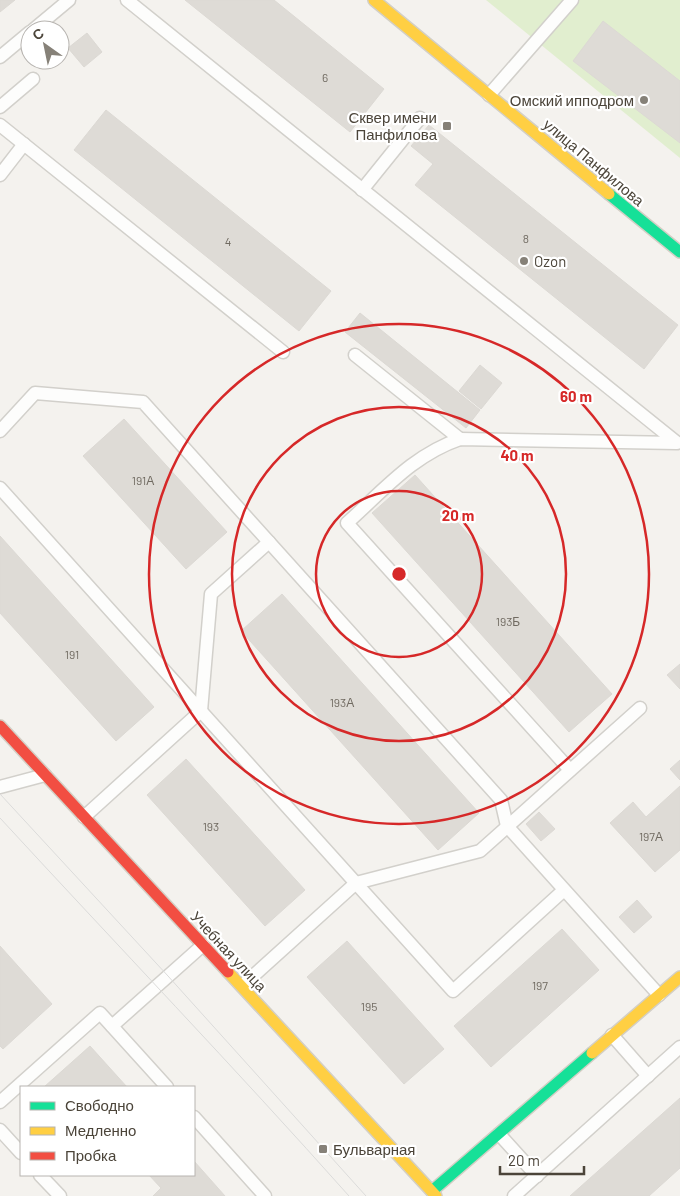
<svg xmlns="http://www.w3.org/2000/svg" width="680" height="1196" viewBox="0 0 680 1196" font-family="Barlow,sans-serif">
  <style>
    .green { fill: #e1eecf }
    .building { fill: #dedbd6; stroke: #dcd9d4 }
    .lines { fill: none; stroke-linecap: round; stroke-linejoin: round }
    .lane-casing { stroke: #d2d0cb; stroke-width: 15 }
    .fast-casing { stroke: #d3cfc5; stroke-width: 14 }
    .slow-casing { stroke: #d3cfc5; stroke-width: 14 }
    .jam-casing { stroke: #d3cfc5; stroke-width: 14 }
    .lane { stroke: #fdfdfc; stroke-width: 12 }
    .fast { stroke: #16e098; stroke-width: 11 }
    .slow { stroke: #ffcf43; stroke-width: 11 }
    .jam { stroke: #f24e42; stroke-width: 11 }
    .tram { stroke: #dbdbda; stroke-width: 1 }
    .ring { fill: none; stroke: #d62828; stroke-width: 2.5 }
    .poi-dot { fill: #868178; stroke: #fff; stroke-width: 2 }
    .labels { text-anchor: middle; dominant-baseline: central; stroke-width: 4.5; stroke-linejoin: round; paint-order: stroke }
    .number-label { font-size: 12px; fill: #706a61 }
    .poi-label { font-size: 15px; fill: #4b4439; stroke: #fff; text-anchor: end }
    .street-label { font-size: 15px; fill: #4b4439; stroke: #fff }
    .centre { fill: #d62828; stroke: #fff; stroke-width: 2.5 }
    .ring-label { font-size: 15px; text-anchor: middle; font-weight: bold; fill: #d62828; stroke: #fff; stroke-width: 4.5; stroke-linejoin: round; paint-order: stroke }
  </style>
  <rect width="100%" height="100%" fill="#f4f2ee"/>
  <polygon class="green" points="486,0 680,0 680,158"/>
  <g class="building">
    <polygon points="0,0 15,0 0,12"/>
    <polygon points="185,0 274,0 384,89 350,132"/>
    <polygon points="603,21 680,81 680,143 573,61"/>
    <polygon points="87,33 102,52 84,67 68,48"/>
    <polygon points="106,110 331,291 299,331 74,150"/>
    <polygon points="429,125 678,325 644,369 415,185 433,164 411,146"/>
    <polygon points="360,313 480,410 466,428 345,332"/>
    <polygon points="480,365 502,383 481,409 459,391"/>
    <polygon points="124,419 227,532 186,569 83,456"/>
    <polygon points="415,475 612,694 569,732 372,513"/>
    <polygon points="0,536 154,707 116,741 0,613"/>
    <polygon points="282,594 479,813 438,850 241,631"/>
    <polygon points="680,664 680,689 667,675"/>
    <polygon points="186,759 305,890 265,926 147,795"/>
    <polygon points="680,760 680,780 670,769"/>
    <polygon points="680,786 680,850 655,872 610,823 633,802 646,817"/>
    <polygon points="539,812 555,829 541,841 526,824"/>
    <polygon points="637,900 652,917 634,933 619,917"/>
    <polygon points="562,929 599,970 491,1067 454,1026"/>
    <polygon points="347,941 444,1049 404,1084 307,977"/>
    <polygon points="0,946 52,1004 3,1049 0,1046"/>
    <polygon points="90,1046 127,1087 44,1087"/>
    <polygon points="680,1098 680,1168 649,1196 570,1196"/>
    <polygon points="194,1161 225,1196 153,1196 161,1188 149,1175 194,1175"/>
  </g>
  <g class="lines">
    <defs>
      <g id="lane">
        <polyline points="127,0 676,442"/>
        <polyline points="33,30 69,0"/>
        <polyline points="0,57 30,32"/>
        <polyline points="489,95 572,0"/>
        <polyline points="0,107 33,79"/>
        <polyline points="0,125 283,352"/>
        <polyline points="0,175 24,144"/>
        <polyline points="362,190 420,118"/>
        <polyline points="355,355 460,439"/>
        <polyline points="0,431 35,393 143,402 501,800 507,826 659,995"/>
        <polyline points="0,488 453,991 564,890"/>
        <path d="M570,770l-223,-247c37,-33 66,-68 113,-84l217,4"/>
        <polyline points="0,787 45,775"/>
        <polyline points="84,817 201,711 211,594 269,542"/>
        <polyline points="242,986 356,883 480,851 640,708"/>
        <polyline points="112,1026 203,945"/>
        <polyline points="612,1035 648,1076"/>
        <polyline points="0,1102 100,1013 167,1087"/>
        <polyline points="194,1117 265,1196"/>
        <polyline points="0,1130 21,1153"/>
        <polyline points="499,1134 537,1176"/>
        <polyline points="40,1175 60,1196"/>
        <polyline points="514,1196 680,1047"/>
      </g>
      <g id="fast">
        <polyline points="609,194 680,252"/>
        <polyline points="432,1191 592,1053"/>
      </g>
      <g id="slow">
        <polyline points="374,0 609,194"/>
        <polyline points="228,972 436,1196"/>
        <polyline points="592,1053 680,977"/>
      </g>
      <polyline id="jam" points="0,726 228,972"/>
    </defs>
    <use href="#lane" class="lane-casing"/>
    <use href="#fast" class="fast-casing"/>
    <use href="#slow" class="slow-casing"/>
    <use href="#jam" class="jam-casing"/>
    <use href="#lane" class="lane"/>
    <use href="#fast" class="fast"/>
    <use href="#slow" class="slow"/>
    <use href="#jam" class="jam"/>
    <g class="tram">
      <polyline points="0,794 168,976 366,1196"/>
      <path d="M0,818c116,126 235,250 349,378"/>
    </g>
  </g>
  <g class="ring">
    <circle cx="399" cy="574" r="83"/>
    <circle cx="399" cy="574" r="167"/>
    <circle cx="399" cy="574" r="250"/>
  </g>
  <g class="poi-dot">
    <circle cx="644" cy="100" r="5"/>
    <rect x="442" y="121" width="10" height="10" rx="2.5"/>
    <circle cx="524" cy="261" r="5"/>
    <rect x="318" y="1144" width="10" height="10" rx="2.5"/>
  </g>
  <g class="labels">
    <g class="number-label">
      <text x="325" y="77">6</text>
      <text x="526" y="238">8</text>
      <text x="228" y="241">4</text>
      <text x="143" y="480">191А</text>
      <text x="508" y="621">193Б</text>
      <text x="72" y="654">191</text>
      <text x="342" y="702">193А</text>
      <text x="211" y="826">193</text>
      <text x="651" y="836">197А</text>
      <text x="540" y="985">197</text>
      <text x="369" y="1006">195</text>
    </g>
    <g class="poi-label">
      <text x="634" y="100">Омский ипподром</text>
      <text x="437" y="117">Сквер имени<tspan x="437" dy="17">Панфилова</tspan></text>
      <text x="534" y="261" text-anchor="start">Ozon</text>
      <text x="333" y="1149" text-anchor="start">Бульварная</text>
    </g>
    <g class="street-label">
      <text transform="translate(594 162) rotate(40)">улица Панфилова</text>
      <text transform="translate(229 951) rotate(47)">Учебная улица</text>
    </g>
  </g>
  <circle cx="399" cy="574" r="8" class="centre"/>
  <g class="ring-label">
    <text x="576" y="402">60 m</text>
    <text x="517" y="461">40 m</text>
    <text x="458" y="521">20 m</text>
  </g>
  <rect x="20" y="1086" width="175" height="90" fill="#ffffff" stroke="#b7b4b0"/>
  <rect x="30" y="1102" width="25" height="8" fill="#16e098" stroke="#b7b4b0"/>
  <text x="65" y="1111" font-size="15" fill="#4b4439">Свободно</text>
  <rect x="30" y="1127" width="25" height="8" fill="#ffcf43" stroke="#b7b4b0"/>
  <text x="65" y="1136" font-size="15" fill="#4b4439">Медленно</text>
  <rect x="30" y="1152" width="25" height="8" fill="#f24e42" stroke="#b7b4b0"/>
  <text x="65" y="1161" font-size="15" fill="#4b4439">Пробка</text>
  <g transform="translate(45 45) rotate(327)"><circle r="24" fill="#ffffff" stroke="#b7b4b0"/>
  <path d="M0-4L9 19L0 12L-9 19Z" fill="#868178"/>
  <text y="-8" font-size="14" font-weight="bold" text-anchor="middle" fill="#4b4439">С</text>
  </g>
  <path d="M500 1166v8h84v-8" fill="none" stroke="#4b4439" stroke-width="2.5"/>
  <text x="508" y="1166" font-size="15" fill="#4b4439" stroke="#ffffff" stroke-width="4" paint-order="stroke">20 m</text>
</svg>
